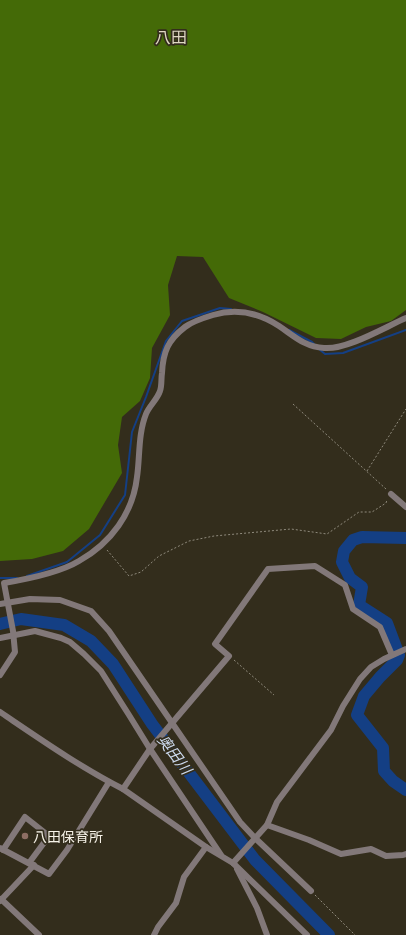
<svg xmlns="http://www.w3.org/2000/svg" width="406" height="935" viewBox="0 0 406 935" font-family="'Golos Text','Noto Sans JP',sans-serif">
  <style>
    .forest { fill: #446a07 }
    .lines { fill: none; stroke-linecap: round; stroke-linejoin: round }
    .stream { stroke: #143f84; stroke-width: 2 }
    .river { stroke: #143f84; stroke-width: 12 }
    .path { stroke: #8f8a7c; stroke-width: 1; stroke-dasharray: 2 2; stroke-linecap: butt }
    .street { stroke: #827879; stroke-width: 6 }
    .education-dot { fill: #8d6e63; stroke: #332d1c; stroke-width: 1.5 }
    .labels { text-anchor: middle; dominant-baseline: central; stroke-width: 3.5; stroke-linejoin: round; paint-order: stroke }
    .poi-label { font-size: 14px; fill: #f7f3e8; stroke: #332d1c; text-anchor: start }
    .water-label { font-size: 15px; font-style: italic; fill: #cbd8ec; stroke: #332d1c }
    .quarter-label { font-size: 16px; fill: #dfd7c3; stroke: #332d1c }
  </style>
  <rect width="100%" height="100%" fill="#332d1c"/>
  <polygon class="forest" points="0,0 406,0 406,310 391,321 366,327 341,339 316,338 263,312 229,298 203,257 177,256 168,285 170,315 152,348 150,378 140,401 122,417 118,445 122,473 89,529 63,551 32,559 0,561"/>
  <g class="lines">
    <g class="stream">
      <polyline points="289,330 312,342 315,345"/>
      <polyline points="319,349 325,354 343,353 406,330"/>
      <polyline points="27,576 67,562 100,535 125,495 132,432 146,397 166,341 182,321 220,308 231,309"/>
      <polyline points="0,578 17,578"/>
    </g>
    <g class="river">
      <polyline points="406,538 362,537 353,540 344,551 342,562 350,578 362,587 359,605 387,623 399,655 397,660 380,677 364,696 357,715 383,748 384,771 393,781 406,790"/>
      <polyline points="0,624 21,619 64,625 91,641 113,664 152,724 255,860 329,935"/>
    </g>
    <g class="path">
      <polyline points="293,404 386,489"/>
      <polyline points="367,471 406,409"/>
      <polyline points="107,550 129,576 141,572 159,556 189,541 214,536 291,529 327,534 359,512 372,512 386,503 387,500"/>
      <polyline points="234,660 274,695"/>
      <polyline points="315,895 355,935"/>
    </g>
    <g class="street">
      <polyline points="391,494 406,507"/>
      <polyline points="0,604 30,599 60,600 91,611 109,631 240,822 255,838 311,891"/>
      <polyline points="0,638 35,631 61,638 70,642 84,654 101,671 129,715 150,749 221,855"/>
      <path d="M0,675l15,-23 -2,-21 -9,-48c24,-4 55,-10 75,-22 32,-18 54,-48 58,-84 3,-20 1,-43 9,-63 3,-8 11,-14 14,-23 2,-5 1,-12 2,-18 1,-21 6,-33 23,-46 8,-6 18,-9 28,-12 23,-7 46,-2 66,11 15,10 26,21 45,22 23,2 61,-21 82,-30"/>
      <path d="M0,712c40,27 80,55 123,77l83,58 27,16 74,72"/>
      <polyline points="123,789 150,749 229,656 215,644 268,569 315,566 345,585 353,609 380,627 392,655"/>
      <polyline points="267,825 309,840 341,854 371,849 386,856 403,855 406,854"/>
      <polyline points="0,848 49,874 67,850 109,782"/>
      <polyline points="3,850 25,817 49,836 29,863"/>
      <polyline points="233,863 267,825 277,802 331,730 343,706 360,679 371,667 384,659 406,649"/>
      <polyline points="237,869 257,908 267,935"/>
      <polyline points="1,899 39,935"/>
      <polyline points="0,901 34,865"/>
      <polyline points="154,935 158,927 176,903 184,877 206,847"/>
    </g>
  </g>
  <circle class="education-dot" cx="25" cy="836" r="4"/>
  <g class="labels">
    <g class="poi-label">
      <text x="33" y="836">八田保育所</text>
    </g>
    <g class="water-label">
      <text transform="translate(175 754) rotate(53)">奥田川</text>
    </g>
    <g class="quarter-label">
      <text x="171" y="37">八田</text>
    </g>
  </g>
</svg>
